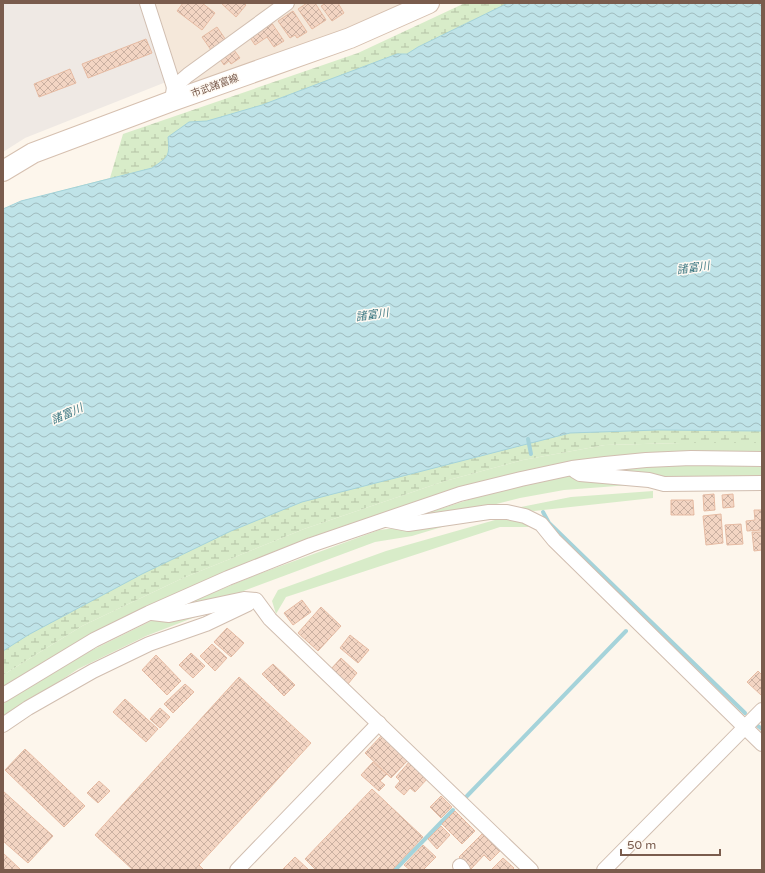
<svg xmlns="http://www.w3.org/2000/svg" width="765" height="873" viewBox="0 0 765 873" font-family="'Varela Round','Noto Sans JP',sans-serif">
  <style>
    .residential { fill: #f5e8da }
    .industrial { fill: #efe9e4 }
    .grass { fill: #d8ecc9 }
    .wetland { fill: url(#wetland-marsh) }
    .water { fill: url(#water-waves); stroke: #a5d3da }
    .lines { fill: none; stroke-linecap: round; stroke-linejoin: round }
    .stream { stroke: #a5d3da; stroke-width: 4 }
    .building { fill: url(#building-cross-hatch); stroke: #e6bba3 }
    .street-casing { stroke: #d1beb0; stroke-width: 16 }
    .secondary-casing { stroke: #d6c0b0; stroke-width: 22 }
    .street { stroke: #fff; stroke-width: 14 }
    .secondary { stroke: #fff; stroke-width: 20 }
    .labels { text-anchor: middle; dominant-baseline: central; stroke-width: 3; stroke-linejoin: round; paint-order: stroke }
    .street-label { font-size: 10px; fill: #7a5c4d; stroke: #fffaf3 }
    .water-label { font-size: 11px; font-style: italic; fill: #437c86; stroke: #fffaf3 }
  </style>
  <defs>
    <pattern id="wetland-marsh" width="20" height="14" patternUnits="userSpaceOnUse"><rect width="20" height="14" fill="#d8ecc9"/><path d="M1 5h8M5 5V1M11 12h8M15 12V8" fill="none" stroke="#b4c2a5"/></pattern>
    <pattern id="water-waves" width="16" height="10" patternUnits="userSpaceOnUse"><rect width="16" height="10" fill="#bfe3e8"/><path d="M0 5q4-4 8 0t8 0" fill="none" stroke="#a0bbbe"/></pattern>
    <pattern id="building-cross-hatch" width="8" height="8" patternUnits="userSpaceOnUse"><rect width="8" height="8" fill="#f3d5c3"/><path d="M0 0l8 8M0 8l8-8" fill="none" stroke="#cab0a1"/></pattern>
  </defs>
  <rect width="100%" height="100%" fill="#fdf6ec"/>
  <polygon class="residential" points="151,3 413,3 340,34 184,88 173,72"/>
  <polygon class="industrial" points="3,3 143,3 166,82 25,138 3,152"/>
  <g class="grass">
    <polygon points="681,443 762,443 762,454 568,463 302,544 150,605 34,671 3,690 3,675 82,626 183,578 304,529 445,481 523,460 605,445"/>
    <polygon points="655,466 762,466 762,480 659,478 586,472"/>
    <polygon points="569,476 643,484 564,490 520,498 477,509 412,518 493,492"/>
    <polygon points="653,491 653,498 534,511 516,508 571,497"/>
    <polygon points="502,518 524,521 529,527 500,527 286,597 276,614 272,601 278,590 386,551"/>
    <polygon points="465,520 412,536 375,542 246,590 218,602 166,612 256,575 379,530"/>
    <polygon points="208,612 146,636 78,669 3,719 3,704 60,666 151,621"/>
  </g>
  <g class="wetland">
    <polygon points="465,3 592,3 180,165 3,209 21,201 110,178 123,134 358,53"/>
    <polygon points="762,416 762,443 681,443 605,445 523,460 445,481 304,529 183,578 82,626 3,675 3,622 161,535 543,424"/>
  </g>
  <path class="water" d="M508,3h254v428l-104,-1 -88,3 -268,69 -71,29 -89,43 -114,61 -25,16v-442l18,-8 131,-33c16,-11 18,-11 16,-31l21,-15 18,-1 55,-16 135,-51h10l11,-7z"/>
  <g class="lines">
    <g class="stream">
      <polyline points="528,439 531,454"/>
      <polyline points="543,512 549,523 745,713"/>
      <polyline points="758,726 762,729"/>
      <polyline points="467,796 626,631"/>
      <polyline points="395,870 453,810"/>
    </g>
  </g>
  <g class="building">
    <polygon points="183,3 202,3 215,13 202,30 177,11"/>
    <polygon points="221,3 244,3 246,5 236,17"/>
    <polygon points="307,3 315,3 326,20 312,29 298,9"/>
    <polygon points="326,3 338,3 344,13 332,21 321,6"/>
    <polygon points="293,11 307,32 297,38 295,35 290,38 278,21"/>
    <polygon points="271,22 284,41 274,47 267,37 255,45 249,36"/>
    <polygon points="217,27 226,40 211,50 202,37"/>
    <polygon points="146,39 152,53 88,78 82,64"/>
    <polygon points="234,50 240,58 231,64 229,61 224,65 220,59"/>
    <polygon points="70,69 76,83 39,97 34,84"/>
    <polygon points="714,494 715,510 704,511 703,495"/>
    <polygon points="733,494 734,507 723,508 722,495"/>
    <polygon points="671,500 693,500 694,515 671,515"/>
    <polygon points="754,510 762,510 762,530 747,531 746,521 755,520"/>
    <polygon points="721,514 723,543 706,545 703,516"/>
    <polygon points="741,524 743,544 727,545 725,525"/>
    <polygon points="752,532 762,532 762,550 754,551"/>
    <polygon points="302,600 311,612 293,625 284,613"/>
    <polygon points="321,607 341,626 318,651 298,633"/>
    <polygon points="227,628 244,643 231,657 214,642"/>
    <polygon points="350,635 369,650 358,663 340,648"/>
    <polygon points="212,644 227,658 215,671 200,656"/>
    <polygon points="191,653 205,666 193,678 179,665"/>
    <polygon points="156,655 181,681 167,695 142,670"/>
    <polygon points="341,658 357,673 348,684 331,669"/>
    <polygon points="273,664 295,685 284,696 262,674"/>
    <polygon points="758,671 762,675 762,694 761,695 747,682"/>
    <polygon points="239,677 311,743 199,865 204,870 133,870 95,835"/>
    <polygon points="185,684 194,692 173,713 164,704"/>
    <polygon points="125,699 158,729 146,742 113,712"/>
    <polygon points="160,708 170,717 160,728 150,719"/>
    <polygon points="384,733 410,758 391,778 365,753"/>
    <polygon points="25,749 85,806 64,827 5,770"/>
    <polygon points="410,761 428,778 415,792 410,788 404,795 395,787 400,781 396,777"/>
    <polygon points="373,762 387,774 380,781 385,785 379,791 361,775"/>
    <polygon points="99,781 110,791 98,803 87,793"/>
    <polygon points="372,789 423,837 392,870 316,870 305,859"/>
    <polygon points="3,791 53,836 28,863 3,841"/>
    <polygon points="441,796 452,807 441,818 430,807"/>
    <polygon points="455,811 475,831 462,844 442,824"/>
    <polygon points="441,826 450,835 437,849 428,839"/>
    <polygon points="482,834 500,851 490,861 484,855 471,869 459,857"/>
    <polygon points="423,845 436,857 423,870 410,870 404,865"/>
    <polygon points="3,853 21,870 3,870"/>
    <polygon points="295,857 309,870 282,870"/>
    <polygon points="503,858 514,868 512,870 491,870"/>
  </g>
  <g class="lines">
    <defs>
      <g id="street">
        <polyline points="147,3 174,87"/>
        <polyline points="172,101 174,87 188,75 287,3"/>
        <polyline points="575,471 580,474 649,480 664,484 762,483"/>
        <polyline points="387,520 408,524 489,512 507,512 525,516 541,524 554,540 762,744"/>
        <polyline points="152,613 169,615 244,599 256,600 270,619 531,870"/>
        <polyline points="3,695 94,640 149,613 228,578 311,545 460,494 521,479 572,468 605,464 646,460 691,458 762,459"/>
        <polyline points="3,725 28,708 93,671 149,644 206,624 248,604"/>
        <polyline points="460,866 463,870"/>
        <polyline points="237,870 379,723"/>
        <polyline points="604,870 762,710"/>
      </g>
      <polyline id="secondary" points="3,171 33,153 172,101 350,38 429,3"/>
    </defs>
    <use href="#street" class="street-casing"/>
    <use href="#secondary" class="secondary-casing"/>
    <use href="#street" class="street"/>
    <use href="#secondary" class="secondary"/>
  </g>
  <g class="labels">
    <g class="street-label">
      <text transform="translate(215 86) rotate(-20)">市武諸富線</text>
    </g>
    <g class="water-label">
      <text transform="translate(693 268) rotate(-8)">諸富川</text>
      <text transform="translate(372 315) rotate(-8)">諸富川</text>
      <text transform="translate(67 414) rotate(-24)">諸富川</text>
    </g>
  </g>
  <rect width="765" height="873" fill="none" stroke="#7a5c4d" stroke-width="8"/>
  <path d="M621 849v6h99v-6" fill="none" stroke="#7a5c4d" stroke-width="2"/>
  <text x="627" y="849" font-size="12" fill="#7a5c4d" stroke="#fffaf3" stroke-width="3" paint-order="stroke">50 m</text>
</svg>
